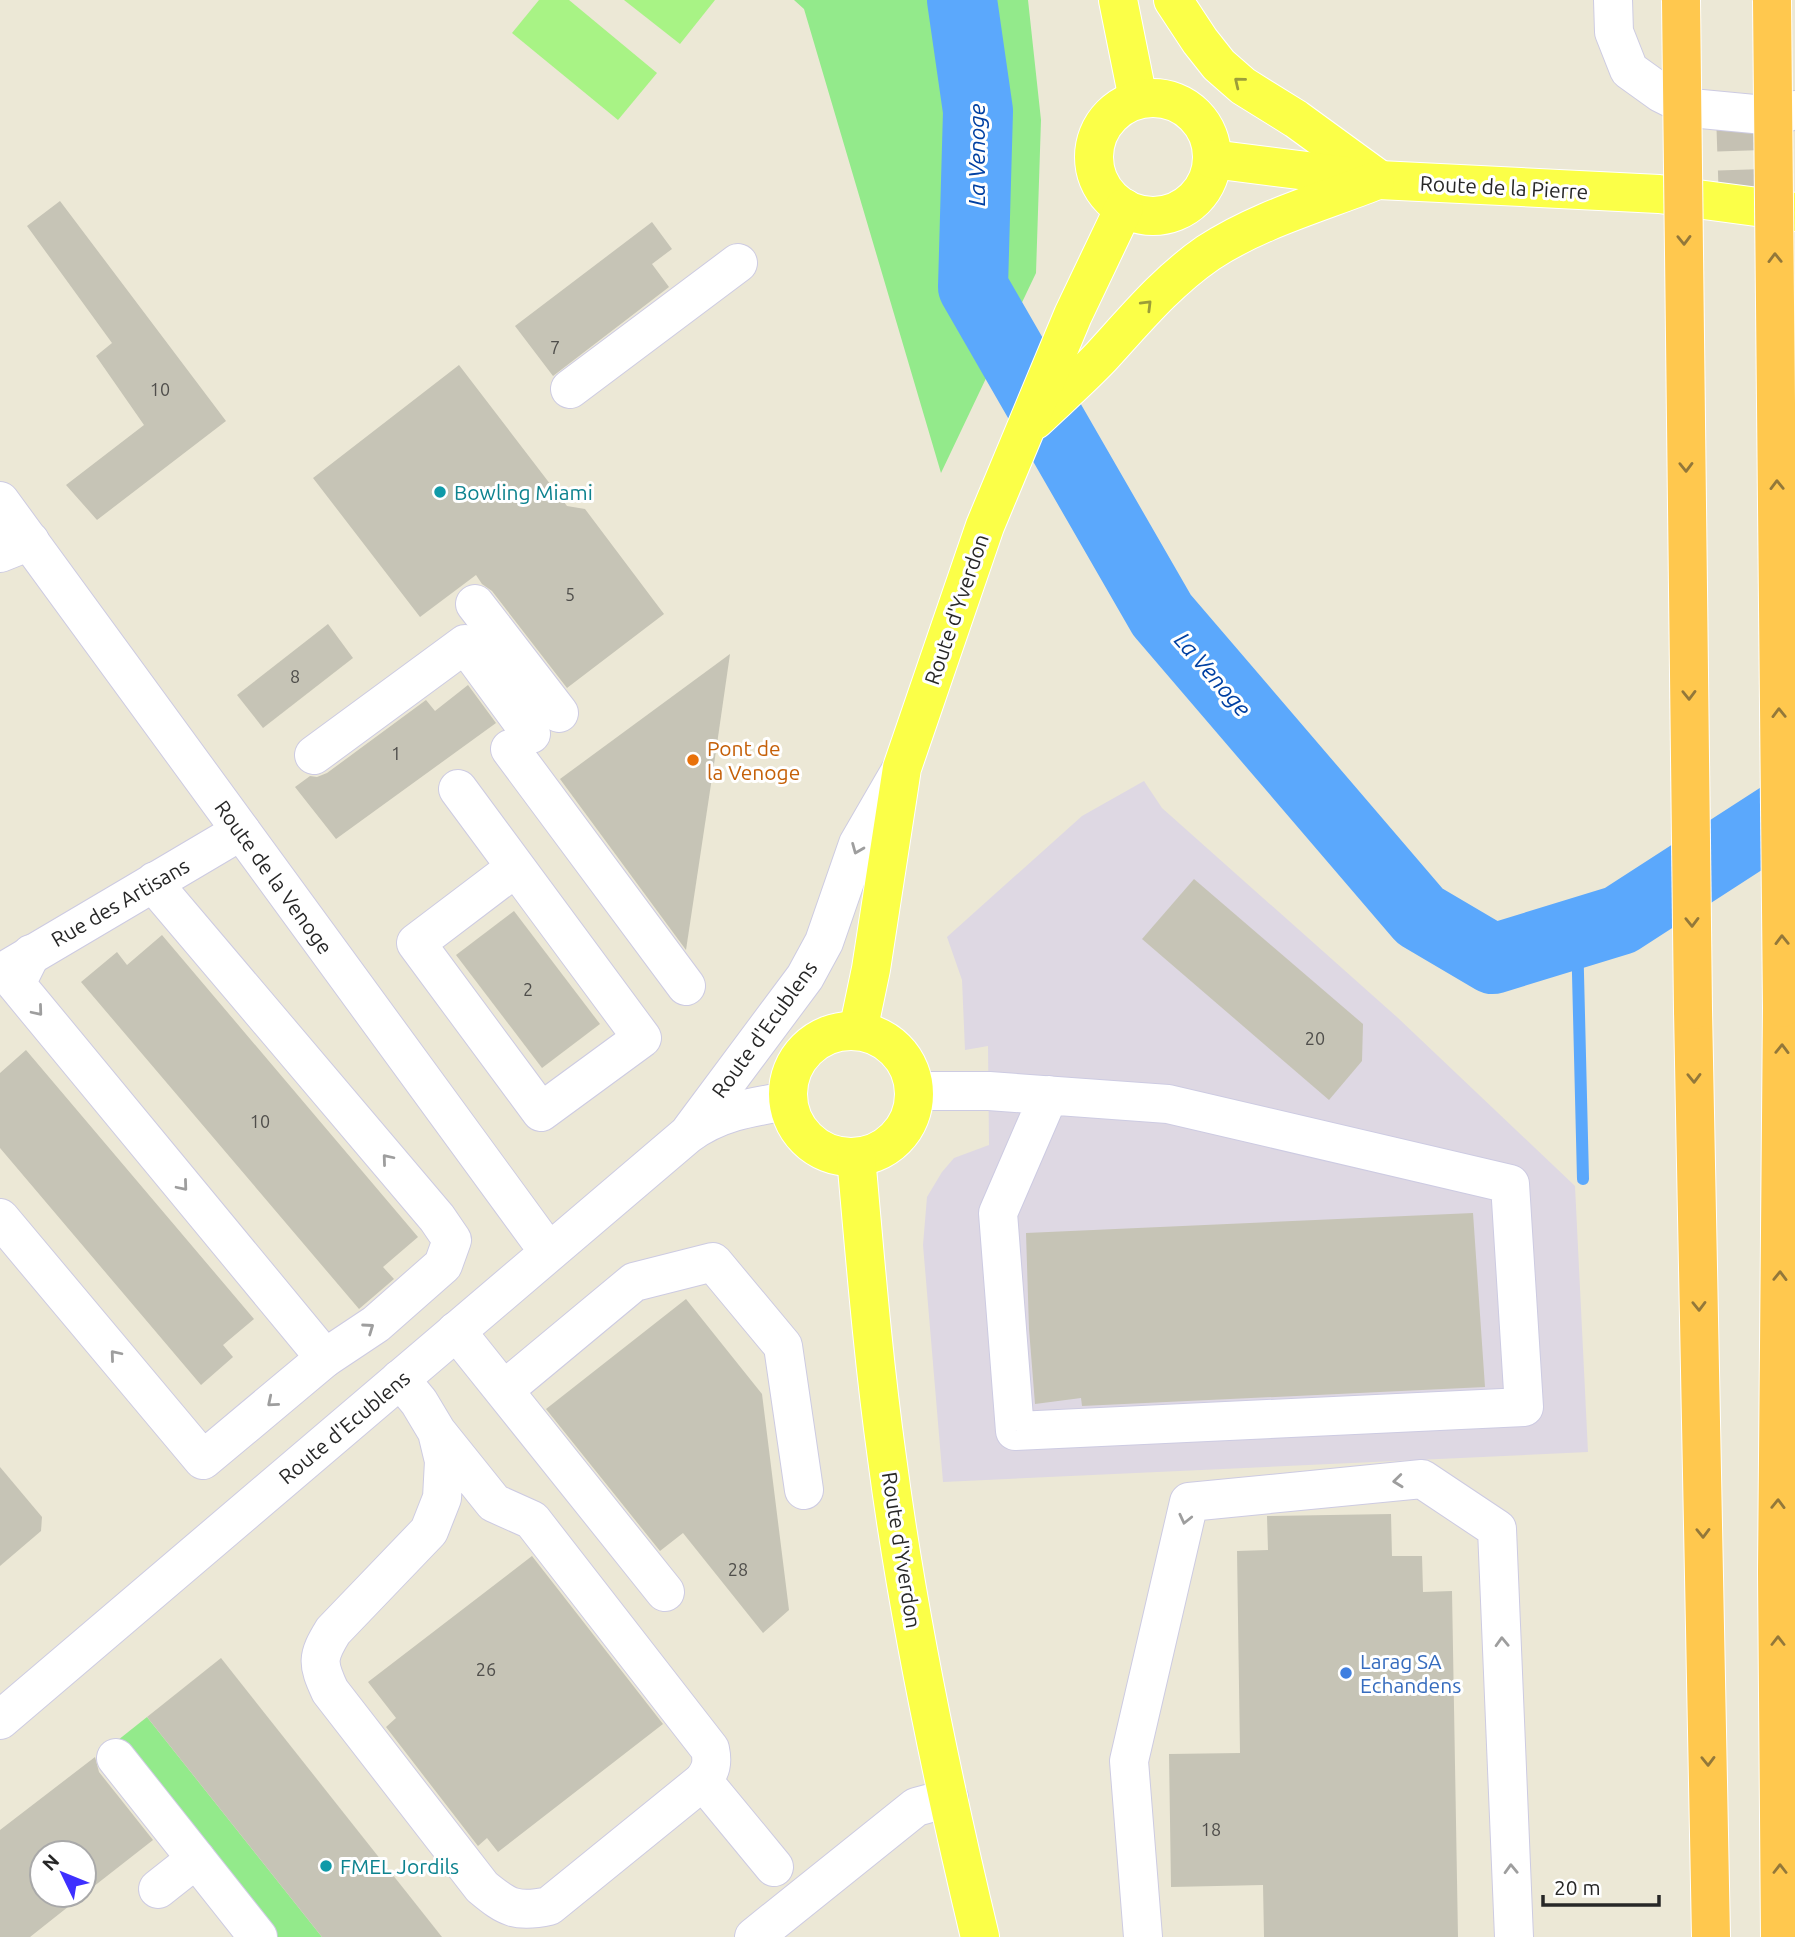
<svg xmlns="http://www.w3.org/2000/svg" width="1795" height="1937" viewBox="0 0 1795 1937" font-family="Ubuntu,sans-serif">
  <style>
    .industrial { fill: #ded8e3 }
    .green { fill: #93ea8b }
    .pitch { fill: #a8f385 }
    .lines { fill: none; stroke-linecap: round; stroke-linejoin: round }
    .stream { stroke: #5ba8fc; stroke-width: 12 }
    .river { stroke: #5ba8fc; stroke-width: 70 }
    .building { fill: #c6c4b6 }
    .minor-tunnel { stroke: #c5c1b3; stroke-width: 38; stroke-dasharray: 38 19; stroke-linecap: butt }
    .minor-casing { stroke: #cdcbe2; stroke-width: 40 }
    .major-casing { stroke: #fff; stroke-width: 40 }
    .highway-casing { stroke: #fff; stroke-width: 40 }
    .minor { stroke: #fff; stroke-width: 38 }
    .major { stroke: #fbff48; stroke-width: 38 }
    .highway { stroke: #ffc84e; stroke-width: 38 }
    .highway-bridge-casing { stroke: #fff; stroke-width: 40; stroke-linecap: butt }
    .highway-bridge { stroke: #ffc84e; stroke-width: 38 }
    .oneway { stroke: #9c9e39 }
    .oneway2 { stroke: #93783a }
    .oneway3 { stroke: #9e9e9e }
    .culture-dot { fill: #0f9aa8; stroke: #fff; stroke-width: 2.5 }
    .food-dot { fill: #e8710a; stroke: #fff; stroke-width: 2.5 }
    .shop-dot { fill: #3f7fe0; stroke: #fff; stroke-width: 2.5 }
    .labels { text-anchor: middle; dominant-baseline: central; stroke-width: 6; stroke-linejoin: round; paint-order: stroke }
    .number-label { font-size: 18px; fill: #4f4e4b }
    .street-label { font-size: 21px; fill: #272727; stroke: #fff }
    .culture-label { font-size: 21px; fill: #0d838f; stroke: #fff; text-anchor: start }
    .food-label { font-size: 21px; fill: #c56008; stroke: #fff; text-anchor: start }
    .shop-label { font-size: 21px; fill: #366cbe; stroke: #fff; text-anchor: start }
    .water-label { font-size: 23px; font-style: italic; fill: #0040a2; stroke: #fff }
  </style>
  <rect width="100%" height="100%" fill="#ece8d6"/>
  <polygon class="industrial" points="1144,781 1162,808 1398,1018 1575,1186 1588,1452 943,1482 923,1245 927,1197 942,1172 954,1158 989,1145 988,1046 965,1050 962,980 947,937 1082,816"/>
  <g class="green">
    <polygon points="794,0 1028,0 1041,120 1036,273 941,473 804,9"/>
    <polygon points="147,1717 322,1937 258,1937 108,1748"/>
  </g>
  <g class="pitch">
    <polygon points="539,0 569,0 657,73 618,120 512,33"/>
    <polygon points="624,0 715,0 680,44"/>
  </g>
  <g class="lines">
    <polyline class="stream" points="1577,933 1583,1179"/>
    <polyline class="river" points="962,0 978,111 973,287 1162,615 1420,916 1493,959 1620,920 1795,807"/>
  </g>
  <g class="building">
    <polygon points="60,201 226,421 97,520 66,485 144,425 96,356 112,343 27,226"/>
    <polygon points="652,222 672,249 652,264 669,287 553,376 515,326"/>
    <polygon points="459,365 567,506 585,509 664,614 567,688 492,591 482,584 476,575 420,617 313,478"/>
    <polygon points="328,624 353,658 263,728 237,695"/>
    <polygon points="730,654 716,751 686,950 560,779"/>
    <polygon points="468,685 496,723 336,839 295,787 310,776 317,777 327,773 426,700 435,711"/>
    <polygon points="1194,879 1363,1024 1362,1061 1329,1100 1142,939"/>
    <polygon points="514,911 600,1024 542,1068 456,955"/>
    <polygon points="162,935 418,1237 383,1267 394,1279 359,1309 81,982 117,952 127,965"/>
    <polygon points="26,1050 254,1319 223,1345 233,1357 201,1385 0,1148 0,1073"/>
    <polygon points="1473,1213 1485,1387 1082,1406 1081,1398 1035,1404 1029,1329 1026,1233"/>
    <polygon points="686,1299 762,1394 789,1610 763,1633 683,1533 660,1551 546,1409"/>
    <polygon points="0,1467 42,1517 41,1531 0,1566"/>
    <polygon points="1391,1514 1392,1556 1422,1556 1423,1592 1452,1591 1458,1937 1264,1937 1263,1885 1171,1887 1169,1754 1240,1753 1237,1551 1268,1550 1267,1516"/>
    <polygon points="532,1556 663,1724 498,1852 487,1838 478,1846 386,1727 396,1718 368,1682"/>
    <polygon points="221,1658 442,1937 322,1937 147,1717"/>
    <polygon points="95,1757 99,1772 153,1840 84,1894 84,1853 42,1853 42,1895 83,1895 30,1937 0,1937 0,1830"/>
  </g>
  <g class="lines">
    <polyline class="minor-tunnel" points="1735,113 1738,203"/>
    <defs>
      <g id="minor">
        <polyline points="1613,0 1614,32 1629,70 1661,93 1691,108 1775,116 1795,110"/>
        <polyline points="570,389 738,263"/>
        <polyline points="0,501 537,1236 550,1251"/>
        <polyline points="0,553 30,541"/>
        <polyline points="475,604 559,713"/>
        <polyline points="510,749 686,986"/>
        <polyline points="314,755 465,644 531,734"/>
        <polyline points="458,789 642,1038 541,1112 416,943 515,868"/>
        <polyline points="31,954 16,984 325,1358 376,1324 443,1265 452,1240 437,1218 164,896 155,881"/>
        <polyline points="11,967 241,831"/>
        <polyline points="914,1091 989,1091 1168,1104 1510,1184 1524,1407 1015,1431 998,1213 1049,1095"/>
        <polyline points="691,1130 805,977 824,942 858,844 902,768"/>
        <polyline points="0,1218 203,1460 325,1358"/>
        <polyline points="456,1331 665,1592"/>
        <path d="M400,1379l19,23 18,30 7,29 -2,37 -13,33 -96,100c-16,26 -16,32 -3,60l152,196c25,21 35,26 67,19l154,-125c8,-11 10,-18 7,-32l-178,-229 -38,-17 -57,-71"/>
        <polyline points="504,1390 634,1282 713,1262 783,1346 804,1490"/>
        <path d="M0,1720l687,-585c31,-23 64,-28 101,-34"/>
        <polyline points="116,1758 258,1937"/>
        <polyline points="703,1781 774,1867"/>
        <polyline points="158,1889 196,1859"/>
        <polyline points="754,1937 916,1807 949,1798"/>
        <polyline points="1143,1937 1129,1761 1189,1502 1422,1479 1497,1529 1514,1937"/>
      </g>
      <g id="major">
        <polyline points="1118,0 1138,99"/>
        <polyline points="1173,0 1200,41 1219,65 1243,86 1296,119 1377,178"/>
        <circle cx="1153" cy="157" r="59"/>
        <polyline points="1212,159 1379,180 1659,194 1795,212"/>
        <path d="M1035,420c22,-21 45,-41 66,-63 34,-37 65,-75 107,-104 50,-33 111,-50 167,-72"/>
        <polyline points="858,1031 871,969 902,768 985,526 1073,315 1124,208"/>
        <circle cx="851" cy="1094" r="63"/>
        <path d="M856,1157c9,100 17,201 31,301 21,161 55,321 93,479"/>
      </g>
      <g id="highway">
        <polyline points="1693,1010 1711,1937"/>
        <polyline points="1780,1937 1777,1572 1782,1008"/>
      </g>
    </defs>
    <use href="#minor" class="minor-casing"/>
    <use href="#major" class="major-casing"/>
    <use href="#highway" class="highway-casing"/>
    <use href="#minor" class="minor"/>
    <use href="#major" class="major"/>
    <use href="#highway" class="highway"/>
    <defs>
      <g id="highway-bridge">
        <polyline points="1681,0 1693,1010"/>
        <polyline points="1772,0 1782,1008"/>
      </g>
    </defs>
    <use href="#highway-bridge" class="highway-bridge-casing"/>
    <use href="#highway-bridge" class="highway-bridge"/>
  </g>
  <defs><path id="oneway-chevron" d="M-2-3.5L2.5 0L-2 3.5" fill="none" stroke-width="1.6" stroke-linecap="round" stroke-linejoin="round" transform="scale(1.75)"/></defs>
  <g class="oneway">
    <use href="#oneway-chevron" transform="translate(1239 82) rotate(-141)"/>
    <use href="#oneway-chevron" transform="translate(1147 305) rotate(-45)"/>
  </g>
  <g class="oneway2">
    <use href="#oneway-chevron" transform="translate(1684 240) rotate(89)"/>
    <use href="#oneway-chevron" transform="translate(1775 258) rotate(-91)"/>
    <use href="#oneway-chevron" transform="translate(1686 467) rotate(89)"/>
    <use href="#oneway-chevron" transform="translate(1777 485) rotate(-91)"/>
    <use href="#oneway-chevron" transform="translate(1689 695) rotate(89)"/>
    <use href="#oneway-chevron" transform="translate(1779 713) rotate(-91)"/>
    <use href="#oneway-chevron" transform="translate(1692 922) rotate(89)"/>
    <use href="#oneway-chevron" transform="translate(1782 940) rotate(-91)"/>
    <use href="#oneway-chevron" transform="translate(1782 1049) rotate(-89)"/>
    <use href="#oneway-chevron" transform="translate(1694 1078) rotate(89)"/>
    <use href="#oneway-chevron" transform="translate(1780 1276) rotate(-89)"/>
    <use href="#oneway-chevron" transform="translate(1699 1306) rotate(89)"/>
    <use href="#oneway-chevron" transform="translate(1778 1504) rotate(-89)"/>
    <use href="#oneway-chevron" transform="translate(1703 1533) rotate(89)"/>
    <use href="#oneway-chevron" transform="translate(1778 1641) rotate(-90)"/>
    <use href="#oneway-chevron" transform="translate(1708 1761) rotate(89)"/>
    <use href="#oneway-chevron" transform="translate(1780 1869) rotate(-90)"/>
  </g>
  <g class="oneway3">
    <use href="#oneway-chevron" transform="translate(857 849) rotate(112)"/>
    <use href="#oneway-chevron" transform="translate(38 1011) rotate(50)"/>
    <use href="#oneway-chevron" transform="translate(387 1159) rotate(-130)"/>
    <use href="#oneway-chevron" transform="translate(183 1186) rotate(50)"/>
    <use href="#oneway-chevron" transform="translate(369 1328) rotate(-35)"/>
    <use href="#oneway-chevron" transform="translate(115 1355) rotate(-130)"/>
    <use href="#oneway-chevron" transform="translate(272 1402) rotate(140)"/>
    <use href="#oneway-chevron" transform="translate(1398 1481) rotate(174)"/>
    <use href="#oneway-chevron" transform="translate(1185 1519) rotate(103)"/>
    <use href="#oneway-chevron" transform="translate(1502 1642) rotate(-92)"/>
    <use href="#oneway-chevron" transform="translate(1511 1869) rotate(-92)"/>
  </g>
  <g class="culture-dot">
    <circle cx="440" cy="492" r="7"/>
    <circle cx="326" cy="1866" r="7"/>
  </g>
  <circle class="food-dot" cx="693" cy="760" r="7"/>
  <circle class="shop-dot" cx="1346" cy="1673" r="7"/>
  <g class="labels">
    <g class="number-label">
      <text x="555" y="347">7</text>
      <text x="160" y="389">10</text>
      <text x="570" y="594">5</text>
      <text x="295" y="676">8</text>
      <text x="396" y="753">1</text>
      <text x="528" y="989">2</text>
      <text x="1315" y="1038">20</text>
      <text x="260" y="1121">10</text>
      <text x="738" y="1569">28</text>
      <text x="486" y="1669">26</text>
      <text x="1211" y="1829">18</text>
    </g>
    <g class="street-label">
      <text transform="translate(1504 187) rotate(3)">Route de la Pierre</text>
      <text transform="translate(956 609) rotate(-71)">Route d'Yverdon</text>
      <text transform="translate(274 877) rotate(54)">Route de la Venoge</text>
      <text transform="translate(120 902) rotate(-30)">Rue des Artisans</text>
      <text transform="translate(764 1029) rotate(-54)">Route d'Ecublens</text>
      <text transform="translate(344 1427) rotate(-40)">Route d'Ecublens</text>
      <text transform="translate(902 1550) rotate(81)">Route d'Yverdon</text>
    </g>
    <g class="culture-label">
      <text x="454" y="492">Bowling Miami</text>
      <text x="340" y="1866">FMEL Jordils</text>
    </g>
    <g class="food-label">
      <text x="707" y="748">Pont de<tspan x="707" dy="24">la Venoge</tspan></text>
    </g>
    <g class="shop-label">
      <text x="1360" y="1661">Larag SA<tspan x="1360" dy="24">Echandens</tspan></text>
    </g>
    <g class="water-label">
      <text transform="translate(976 155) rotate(-90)">La Venoge</text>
      <text transform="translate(1213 674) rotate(49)">La Venoge</text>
    </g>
  </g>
  <g transform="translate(63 1874) rotate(313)"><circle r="33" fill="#ffffff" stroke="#a9a9a9" stroke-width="2"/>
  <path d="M0-5L12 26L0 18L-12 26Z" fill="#3e30ff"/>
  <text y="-10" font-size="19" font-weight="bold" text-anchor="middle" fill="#272727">N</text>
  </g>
  <path d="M1543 1895v10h116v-10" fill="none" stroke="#272727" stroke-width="3.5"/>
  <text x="1554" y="1895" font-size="21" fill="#272727" stroke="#ffffff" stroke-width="5" paint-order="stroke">20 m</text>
</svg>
